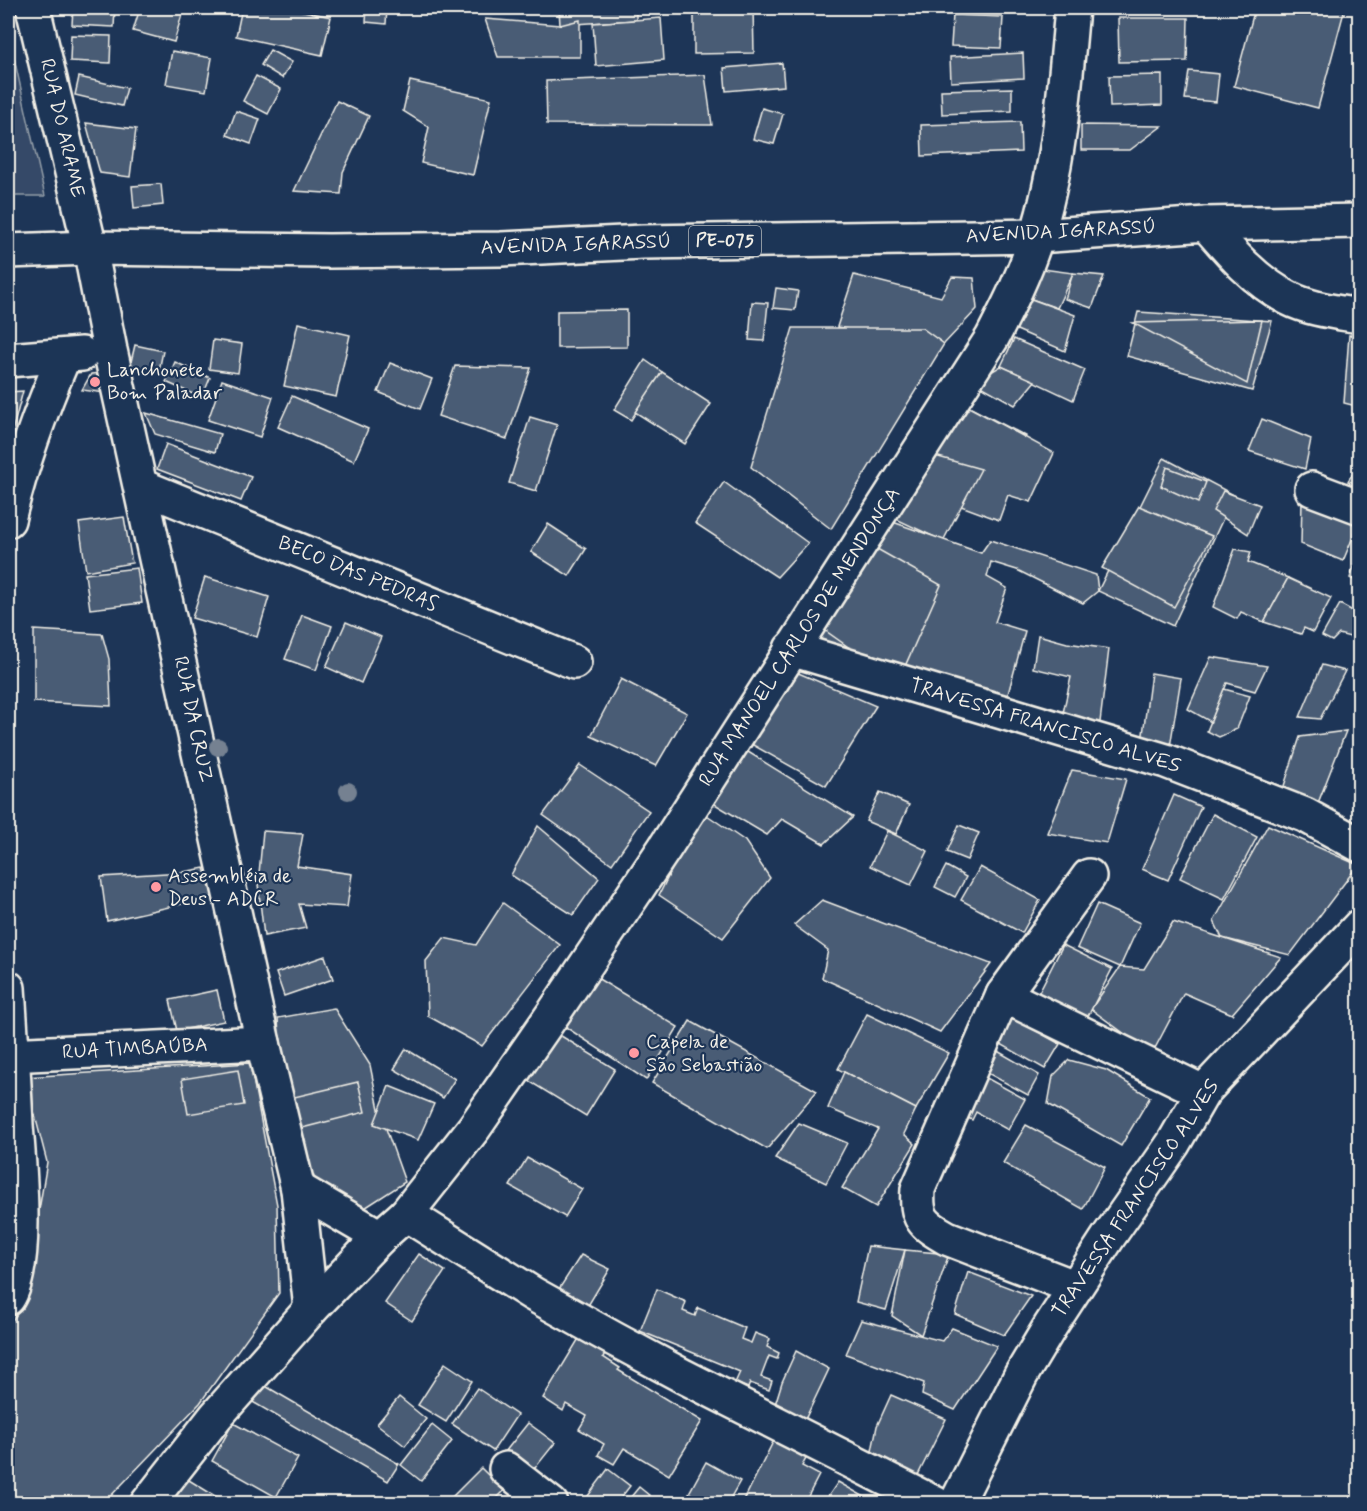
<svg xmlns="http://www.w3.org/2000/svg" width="1367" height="1511" viewBox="0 0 1367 1511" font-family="Mynerve,sans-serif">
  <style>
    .green { fill: #354a67; stroke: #949ea8; stroke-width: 1.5 }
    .building { fill: #485b74; stroke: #f4f1e8; stroke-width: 1.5 }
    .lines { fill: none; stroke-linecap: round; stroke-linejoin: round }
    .minor-casing { stroke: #f4f1e8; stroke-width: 38 }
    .major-casing { stroke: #f4f1e8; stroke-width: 38 }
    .minor { stroke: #1d3557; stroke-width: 33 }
    .major { stroke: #1d3557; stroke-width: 33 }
    .tree { fill: #748191 }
    .poi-dot { fill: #ff9aa2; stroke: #1d3557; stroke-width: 2 }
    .labels { text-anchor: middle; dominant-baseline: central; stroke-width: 4.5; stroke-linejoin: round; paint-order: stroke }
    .shield { fill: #1d3557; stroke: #b4b9bc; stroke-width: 1.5 }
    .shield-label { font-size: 18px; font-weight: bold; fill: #f4f1e8 }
    .street-label { font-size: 20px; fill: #f4f1e8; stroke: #1d3557 }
    .poi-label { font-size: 20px; fill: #f4f1e8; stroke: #1d3557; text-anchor: start }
  </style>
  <rect width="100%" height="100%" fill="#1d3557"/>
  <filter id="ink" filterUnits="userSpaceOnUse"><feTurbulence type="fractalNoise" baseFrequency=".0167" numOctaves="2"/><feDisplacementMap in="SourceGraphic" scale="12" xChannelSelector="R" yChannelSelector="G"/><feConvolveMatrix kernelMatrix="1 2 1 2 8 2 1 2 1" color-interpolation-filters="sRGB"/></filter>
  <g filter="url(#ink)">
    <polygon class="green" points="8,31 45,196 8,196"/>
    <g class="building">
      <polygon points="73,8 115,8 114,27 72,25"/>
      <polygon points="140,8 172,8 183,11 174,42 133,31"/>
      <polygon points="242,8 290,8 331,17 322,55 236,36"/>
      <polygon points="367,8 387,8 386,24 366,22"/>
      <polygon points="508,8 540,8 540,12 508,13"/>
      <polygon points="559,8 636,8 636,20 560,25"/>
      <polygon points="694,8 753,8 754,53 694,54"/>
      <polygon points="1145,8 1191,8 1191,10"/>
      <polygon points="1255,8 1345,8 1318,108 1234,86"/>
      <polygon points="953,15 1003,17 1001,48 951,46"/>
      <polygon points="661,18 664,60 596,66 593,23"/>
      <polygon points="1118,18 1188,18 1187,61 1119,62"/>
      <polygon points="485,19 560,25 580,20 580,57 498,57"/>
      <polygon points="71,35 111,36 110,63 70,61"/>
      <polygon points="270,50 292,62 282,78 261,65"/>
      <polygon points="172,51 212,58 206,91 166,84"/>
      <polygon points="1023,53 1024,78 951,82 950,57"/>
      <polygon points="782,63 784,86 726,91 724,68"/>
      <polygon points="1189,71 1219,74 1216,102 1185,99"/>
      <polygon points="705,75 712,125 547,124 546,81"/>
      <polygon points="1162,75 1162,105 1110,107 1109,76"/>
      <polygon points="256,76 281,89 268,114 243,101"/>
      <polygon points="79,77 127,88 122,106 75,95"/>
      <polygon points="410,81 491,99 473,175 421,163 429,127 403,111"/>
      <polygon points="1012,88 1012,111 942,114 941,90"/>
      <polygon points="337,101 369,116 343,172 341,194 294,191"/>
      <polygon points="762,108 783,114 774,144 753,139"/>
      <polygon points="236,111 260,119 251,144 227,135"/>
      <polygon points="1020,122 1021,152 922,156 921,125"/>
      <polygon points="86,123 136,129 130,177 100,173"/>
      <polygon points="1081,125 1162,126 1130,150 1081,150"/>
      <polygon points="161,184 163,205 134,208 132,186"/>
      <polygon points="1035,268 1073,273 1057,308 1023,296"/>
      <polygon points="1073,273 1104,276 1092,308 1065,299"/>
      <polygon points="854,275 941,297 952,277 974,278 977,309 944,344 837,327"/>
      <polygon points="776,288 798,291 795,310 773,308"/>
      <polygon points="1023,296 1075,315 1065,351 1010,327"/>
      <polygon points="752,302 768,303 764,341 749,340"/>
      <polygon points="627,310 627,347 557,348 557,311"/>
      <polygon points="1138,312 1272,321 1252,391 1127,356"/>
      <polygon points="1262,320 1247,384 1133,323"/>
      <polygon points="298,323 350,335 336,397 284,386"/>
      <polygon points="793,328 922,328 944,344 831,529 751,467"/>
      <polygon points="1349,335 1360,336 1360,407 1344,403"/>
      <polygon points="1014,339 1085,370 1073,400 1001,366"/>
      <polygon points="213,340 242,344 238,373 209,369"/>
      <polygon points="135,345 163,351 159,371 130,366"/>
      <polygon points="645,360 662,372 631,420 614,410"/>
      <polygon points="175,362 210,378 202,398 166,382"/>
      <polygon points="390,363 432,379 420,409 378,392"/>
      <polygon points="455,366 531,368 507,439 438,416"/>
      <polygon points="1001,366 1035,381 1015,405 974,382"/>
      <polygon points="662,372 711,404 685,444 635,412"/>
      <polygon points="102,373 105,393 82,390 91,374"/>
      <polygon points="222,380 273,397 260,437 208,420"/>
      <polygon points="23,391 8,447 8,392"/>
      <polygon points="292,396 368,429 354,461 278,427"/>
      <polygon points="961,403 1026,436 1013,466 947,443"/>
      <polygon points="967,406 1054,453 1031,502 1008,495 999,520 907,486"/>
      <polygon points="146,413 220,434 215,452 155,434"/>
      <polygon points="530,417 557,425 536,491 509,483"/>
      <polygon points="1262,419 1311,439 1305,469 1249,451"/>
      <polygon points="166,444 251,477 241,501 157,469"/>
      <polygon points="935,456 981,469 943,541 894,518"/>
      <polygon points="1164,458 1234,495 1173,626 1098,591"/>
      <polygon points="1360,462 1360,484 1348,481"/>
      <polygon points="1167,467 1206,482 1198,503 1161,486"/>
      <polygon points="724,482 808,543 777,577 695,523"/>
      <polygon points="1223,491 1260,505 1248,534 1213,511"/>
      <polygon points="1302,500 1358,525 1343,561 1301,544"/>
      <polygon points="1139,506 1212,536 1174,607 1102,568"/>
      <polygon points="124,517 132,563 86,571 79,523"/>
      <polygon points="890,521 981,553 990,540 1096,575 1098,591 1083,603 1017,570 991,562 987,577 1007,588 995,622 1025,631 1005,705 875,675 817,637"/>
      <polygon points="548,524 586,549 569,576 531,552"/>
      <polygon points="870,545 941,585 898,682 823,629"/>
      <polygon points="1235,549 1251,552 1248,562 1288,578 1264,622 1241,612 1237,619 1213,607"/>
      <polygon points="1360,549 1360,583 1350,578"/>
      <polygon points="137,568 142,603 90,609 85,574"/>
      <polygon points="205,577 269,597 257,637 192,618"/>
      <polygon points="1288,578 1331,598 1313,632 1304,628 1301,634 1264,622"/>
      <polygon points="1340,604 1360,615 1360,620 1350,637 1339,634 1332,641 1322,636"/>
      <polygon points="302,615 332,626 316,670 285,659"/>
      <polygon points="346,622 381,637 361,683 326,667"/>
      <polygon points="34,630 102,634 109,659 111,706 34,702"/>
      <polygon points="1038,635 1067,643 1109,649 1099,730 1061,722 1071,677 1033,668"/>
      <polygon points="1211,657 1267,666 1255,691 1227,683 1211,722 1188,709"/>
      <polygon points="1322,665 1345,671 1320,719 1300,717"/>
      <polygon points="789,669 876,706 826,786 744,740"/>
      <polygon points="1151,673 1181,678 1170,747 1142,742"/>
      <polygon points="621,679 687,713 656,766 591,736"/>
      <polygon points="1224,689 1250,696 1237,729 1219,737 1207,731"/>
      <polygon points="1346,731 1318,803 1283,789 1300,737"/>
      <polygon points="740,747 853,817 824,844 782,819 767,835 708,800"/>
      <polygon points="580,765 649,811 612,864 543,815"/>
      <polygon points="1072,770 1126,779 1107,843 1047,833"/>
      <polygon points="880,792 909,805 896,834 866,821"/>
      <polygon points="1174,795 1201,807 1168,880 1142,869"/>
      <polygon points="701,811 745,841 770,878 723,938 659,895"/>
      <polygon points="1213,814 1257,837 1224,899 1180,878"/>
      <polygon points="959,825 979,833 967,860 947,852"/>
      <polygon points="1268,825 1358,865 1290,955 1222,938 1214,921"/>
      <polygon points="538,826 599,878 573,915 511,875"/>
      <polygon points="263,831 303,834 297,866 352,874 347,907 299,904 306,928 264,936 258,884"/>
      <polygon points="887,831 928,851 911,885 870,866"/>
      <polygon points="946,866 966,877 955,897 935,887"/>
      <polygon points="980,867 1040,900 1022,933 961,900"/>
      <polygon points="204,868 213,897 107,921 101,877 183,872"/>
      <polygon points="822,900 991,964 940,1032 822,978 828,950 794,925"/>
      <polygon points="503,903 560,945 482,1046 428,1016 426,961 444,938 476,945"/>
      <polygon points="1097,904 1140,923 1120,967 1077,948"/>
      <polygon points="1173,922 1281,957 1232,1014 1184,993 1152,1054 1091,1009 1120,967 1144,969"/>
      <polygon points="1063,945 1112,969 1086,1020 1037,996"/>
      <polygon points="325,956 333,979 284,996 276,973"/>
      <polygon points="597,978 678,1027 646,1080 564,1026"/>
      <polygon points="217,990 224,1021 177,1031 170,1000"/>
      <polygon points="334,1008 370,1065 379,1109 405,1182 357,1213 315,1183 281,1073 278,1018"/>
      <polygon points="867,1014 949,1053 916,1109 838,1069"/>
      <polygon points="1006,1014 1060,1044 1045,1069 992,1039"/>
      <polygon points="690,1021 817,1091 767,1149 652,1083"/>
      <polygon points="553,1031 615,1069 586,1116 524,1078"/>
      <polygon points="406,1049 455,1079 443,1098 394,1069"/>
      <polygon points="994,1049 1039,1075 1028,1095 982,1070"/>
      <polygon points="1069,1060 1106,1070 1150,1097 1121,1146 1048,1104 1053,1076"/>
      <polygon points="250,1063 277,1205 279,1293 200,1403 103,1504 8,1504 8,1325 23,1307 47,1162 25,1077"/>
      <polygon points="238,1070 244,1105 188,1114 182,1079"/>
      <polygon points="844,1072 916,1109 904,1134 915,1144 876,1207 842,1188 878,1129 828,1108"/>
      <polygon points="981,1075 1025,1099 1008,1130 976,1112 972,1120 960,1114"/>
      <polygon points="358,1082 365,1112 298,1129 290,1098"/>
      <polygon points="389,1086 434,1104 418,1140 374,1124"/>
      <polygon points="799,1123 847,1143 826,1183 775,1158"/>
      <polygon points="1026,1125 1105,1167 1083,1209 1003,1163"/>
      <polygon points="527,1158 582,1189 565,1217 510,1186"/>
      <polygon points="868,1246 905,1250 886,1310 856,1302"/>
      <polygon points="905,1250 949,1254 921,1335 892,1316"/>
      <polygon points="419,1254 445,1271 412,1321 385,1303"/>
      <polygon points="581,1255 610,1269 586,1309 559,1289"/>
      <polygon points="968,1272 1031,1296 1004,1335 955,1314"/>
      <polygon points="657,1289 686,1302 683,1311 695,1316 698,1308 745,1328 741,1339 751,1343 755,1333 770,1339 767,1347 779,1353 777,1359 769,1356 761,1377 772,1381 769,1390 750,1383 748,1388 735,1383 740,1372 640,1331"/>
      <polygon points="861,1320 942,1341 952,1328 997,1346 955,1410 922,1395 924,1383 846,1354"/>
      <polygon points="581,1335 607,1350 603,1357 620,1368 618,1370 702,1421 669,1475 624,1448 614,1464 598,1455 604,1444 579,1429 587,1416 566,1404 563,1411 543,1398"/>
      <polygon points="796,1351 829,1369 801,1428 773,1411 782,1382"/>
      <polygon points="445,1363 472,1381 446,1422 418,1405"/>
      <polygon points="262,1384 399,1464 388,1481 251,1401"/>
      <polygon points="477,1388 517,1415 493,1451 452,1424"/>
      <polygon points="891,1395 946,1419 915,1481 871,1456 877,1426"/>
      <polygon points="399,1397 426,1419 405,1446 377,1424"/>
      <polygon points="233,1423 298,1458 276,1497 212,1461"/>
      <polygon points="528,1423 555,1443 531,1473 505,1452"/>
      <polygon points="432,1425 452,1441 421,1481 401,1465"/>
      <polygon points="775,1438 808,1455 802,1466 819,1475 804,1504 742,1504"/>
      <polygon points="706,1462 740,1481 727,1504 708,1504 689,1493"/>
      <polygon points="481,1468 504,1491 491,1504 445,1504"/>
      <polygon points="608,1469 630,1486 616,1504 582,1504"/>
      <polygon points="184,1477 228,1504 157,1504"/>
      <polygon points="838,1482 877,1504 823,1504"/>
      <polygon points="639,1487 660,1504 625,1504"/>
      <polygon points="509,1497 516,1504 502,1504"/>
    </g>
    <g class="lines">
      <defs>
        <g id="minor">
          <polyline points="33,8 90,248 110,350 263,1043 298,1189 311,1309"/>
          <path d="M1206,224c24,28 49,57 82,74 21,11 48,14 72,18"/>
          <polyline points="8,360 82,354"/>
          <polyline points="141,486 574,662"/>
          <polyline points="1312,489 1360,507"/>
          <path d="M8,520c13,-56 33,-110 56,-164"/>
          <polyline points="791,649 1166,761 1305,815 1360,845"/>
          <path d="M8,988c3,45 6,91 8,137 3,40 13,140 -8,173"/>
          <polyline points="1003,995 1089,876"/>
          <polyline points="8,1055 263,1043"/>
          <polyline points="298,1189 380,1237"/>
          <polyline points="406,1214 533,1294 614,1339 683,1376 936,1504"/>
          <path d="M1074,1287l-127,-49c-25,-14 -31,-20 -29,-49l85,-194 200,97"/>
          <polyline points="506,1469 551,1504"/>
          <path d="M147,1504l69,-88 95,-107 69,-72 26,-23 68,-86 81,-117 109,-162 328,-511c17,-33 33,-65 44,-100 24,-74 29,-153 36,-230"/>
          <polyline points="956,1504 1021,1375 1051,1325 1109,1236 1173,1144 1203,1092 1360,926"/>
        </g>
        <polyline id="major" points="8,251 90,248 329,251 501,249 643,242 1037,236 1206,224 1360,221"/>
      </defs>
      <use href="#minor" class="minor-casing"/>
      <use href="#major" class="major-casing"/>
      <use href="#minor" class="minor"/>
      <use href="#major" class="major"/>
    </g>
    <g class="tree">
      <circle cx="218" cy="747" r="9"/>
      <circle cx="348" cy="791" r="9"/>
    </g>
  </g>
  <g class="poi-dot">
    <circle cx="95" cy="382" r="6"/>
    <circle cx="156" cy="887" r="6"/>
    <circle cx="634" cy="1053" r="6"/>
  </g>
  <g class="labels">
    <rect class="shield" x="689" y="226" width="72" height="30" rx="4.5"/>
    <g class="shield-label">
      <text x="725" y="241">PE-075</text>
    </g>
    <g class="street-label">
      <text transform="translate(62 128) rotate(77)">RUA DO ARAME</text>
      <text transform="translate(1061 232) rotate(-3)">AVENIDA IGARASSÚ</text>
      <text transform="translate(576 245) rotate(-2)">AVENIDA IGARASSÚ</text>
      <text transform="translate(358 574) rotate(22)">BECO DAS PEDRAS</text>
      <text transform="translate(800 637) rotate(-57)">RUA MANOEL CARLOS DE MENDONÇA</text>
      <text transform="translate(193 719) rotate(78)">RUA DA CRUZ</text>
      <text transform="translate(1045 726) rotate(17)">TRAVESSA FRANCISCO ALVES</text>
      <text transform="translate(135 1049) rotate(-3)">RUA TIMBAÚBA</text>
      <text transform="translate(1136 1199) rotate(-56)">TRAVESSA FRANCISCO ALVES</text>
    </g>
    <g class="poi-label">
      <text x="107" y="370">Lanchonete<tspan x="107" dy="23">Bom Paladar</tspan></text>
      <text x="168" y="876">Assembléia de<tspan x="168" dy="23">Deus - ADCR</tspan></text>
      <text x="646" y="1042">Capela de<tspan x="646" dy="23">São Sebastião</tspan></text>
    </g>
  </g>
  <rect width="1367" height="1511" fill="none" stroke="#1d3557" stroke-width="30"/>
  <rect x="15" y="15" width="1337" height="1481" fill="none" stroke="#f4f1e8" stroke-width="2" filter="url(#ink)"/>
</svg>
